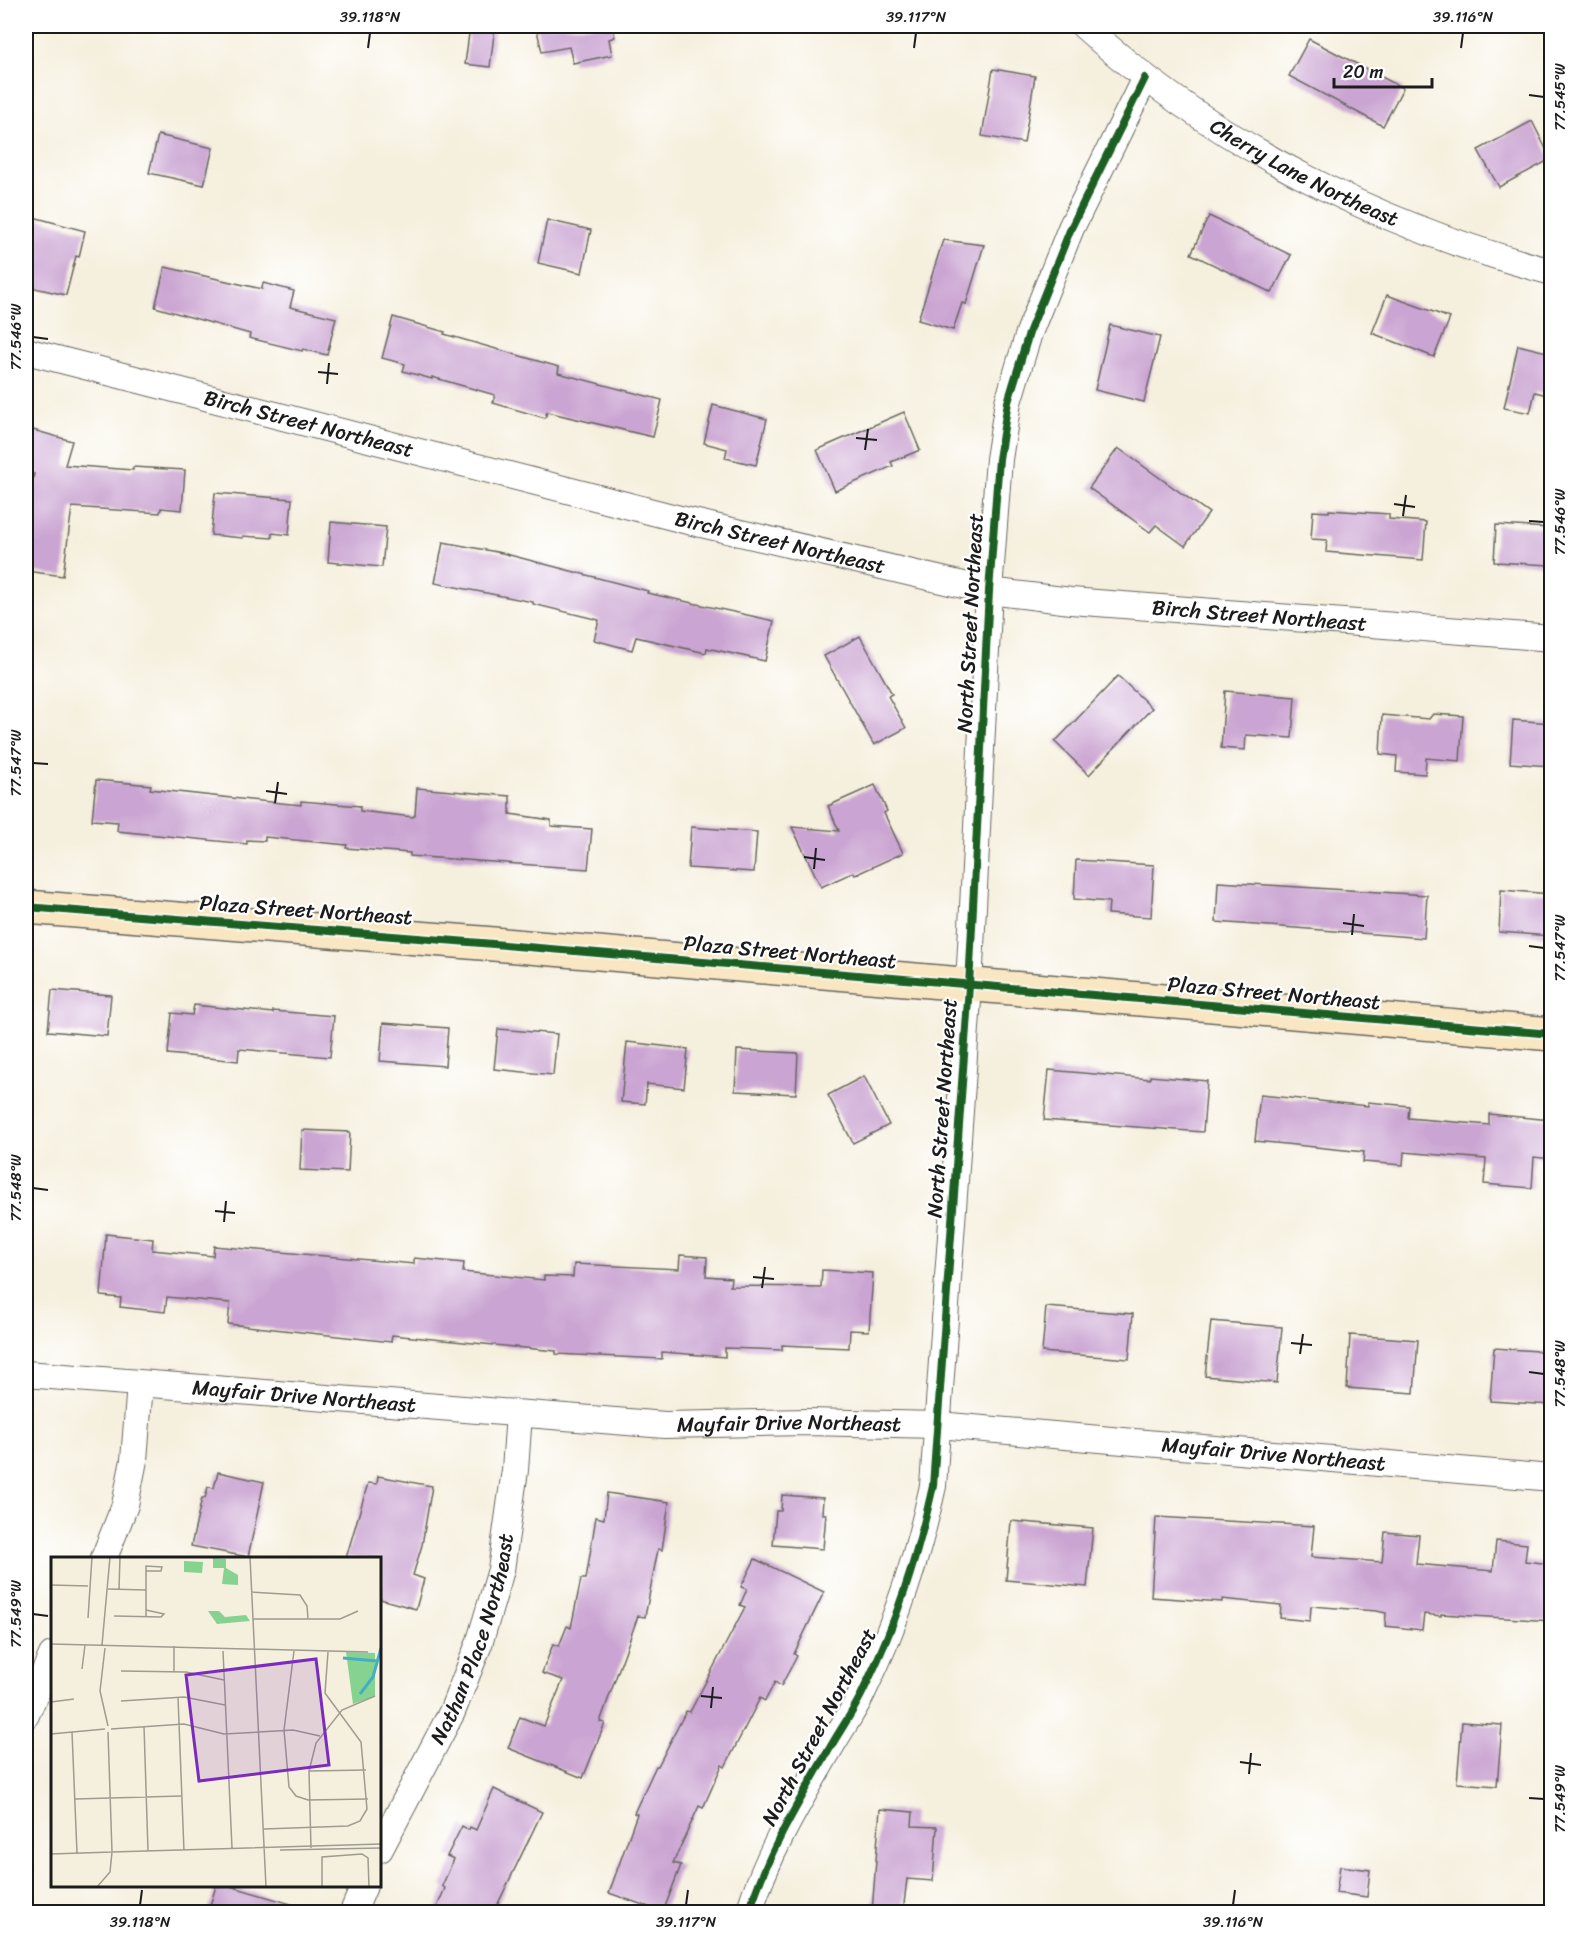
<svg xmlns="http://www.w3.org/2000/svg" width="1577" height="1938" viewBox="0 0 1577 1938" font-family="Sriracha,sans-serif">
  <style>
    .building { fill: #caa4d2 }
    .lines { fill: none; stroke-linecap: round; stroke-linejoin: round }
    .street-casing { stroke: #686660; stroke-width: 28 }
    .secondary-casing { stroke: #686660; stroke-width: 36 }
    .street { stroke: #fff; stroke-width: 26 }
    .secondary { stroke: #f9e7c3; stroke-width: 33 }
    .cycleway-casing { stroke: #fff; stroke-width: 11 }
    .cycleway { stroke: #1b5e20; stroke-width: 8 }
    .ticks { fill: none; stroke: #1c1c1c; stroke-width: 2 }
    .labels { text-anchor: middle; dominant-baseline: central; stroke-width: 4.5; stroke-linejoin: round; paint-order: stroke }
    .street-label { font-size: 21px; fill: #1c1c1c; stroke: #fff }
    .inset-river { fill: none; stroke: #44afc3; stroke-width: 3 }
    .inset-road { fill: none; stroke: #9e9b90; stroke-width: 1.5 }
    .view { fill: #7b2cbf; fill-opacity: 0.15; stroke: #7b2cbf; stroke-width: 3 }
    .inset-edge { fill: none; stroke: #1c1c1c; stroke-width: 3 }
    .neatline { fill: none; stroke: #1c1c1c; stroke-width: 2 }
    .ticks-label { font-size: 15px; text-anchor: middle; fill: #1c1c1c }
  </style>
  <rect width="100%" height="100%" fill="#fff"/>
  <filter id="ink" filterUnits="userSpaceOnUse"><feTurbulence type="fractalNoise" baseFrequency=".0167" numOctaves="2"/><feDisplacementMap in="SourceGraphic" scale="12" xChannelSelector="R" yChannelSelector="G"/><feConvolveMatrix kernelMatrix="1 2 1 2 8 2 1 2 1" color-interpolation-filters="sRGB"/></filter>
  <filter id="wash" filterUnits="userSpaceOnUse"><feTurbulence type="fractalNoise" baseFrequency=".008" numOctaves="4" result="noise"/><feDisplacementMap in="SourceGraphic" scale="24" xChannelSelector="R" yChannelSelector="G"/><feGaussianBlur stdDeviation="1.35" result="paint"/><feColorMatrix in="noise" values="0 0 0 0 0 0 0 0 0 0 0 0 0 0 0 0 0 1.4 0 .05"/><feComposite in="paint" operator="in"/></filter>
  <g filter="url(#wash)">
    <rect width="100%" height="100%" fill="#f5efdd"/>
    <g id="blocks">
      <g class="building">
        <polygon points="470,26 495,26 490,67 465,64"/>
        <polygon points="536,26 613,26 615,37 609,39 612,55 573,63 569,47 542,52"/>
        <polygon points="1309,39 1403,88 1383,126 1289,76"/>
        <polygon points="993,69 1035,76 1024,143 982,136"/>
        <polygon points="1532,121 1551,159 1499,187 1478,150"/>
        <polygon points="158,135 213,148 204,185 149,173"/>
        <polygon points="26,215 85,231 79,257 76,256 66,295 26,286"/>
        <polygon points="1209,216 1291,255 1272,293 1191,254"/>
        <polygon points="547,220 591,230 582,273 538,263"/>
        <polygon points="943,240 984,245 966,304 962,303 953,330 918,320"/>
        <polygon points="165,267 262,289 263,283 294,291 290,307 336,318 327,355 303,349 302,351 249,338 250,334 155,307"/>
        <polygon points="1387,295 1450,318 1434,357 1372,333"/>
        <polygon points="393,317 445,332 444,334 559,367 558,373 662,400 653,437 547,412 545,418 493,403 495,395 432,377 432,379 403,371 405,364 382,358"/>
        <polygon points="1110,325 1160,337 1144,402 1095,390"/>
        <polygon points="1518,345 1551,353 1551,396 1535,392 1530,413 1504,408"/>
        <polygon points="713,405 767,419 756,465 725,458 727,449 704,443"/>
        <polygon points="904,412 920,450 891,462 893,466 835,491 817,450"/>
        <polygon points="26,428 72,441 65,465 133,470 133,467 185,470 182,510 161,508 160,513 72,507 63,576 26,571 26,509 34,474 26,471"/>
        <polygon points="1118,448 1209,513 1185,546 1156,525 1150,532 1089,488"/>
        <polygon points="215,493 292,499 289,535 272,533 272,538 243,536 243,538 211,535"/>
        <polygon points="1329,510 1389,514 1389,519 1426,522 1423,560 1326,552 1327,540 1311,539 1313,511 1329,512"/>
        <polygon points="331,522 386,527 382,567 328,562"/>
        <polygon points="1496,525 1551,528 1551,565 1494,562"/>
        <polygon points="443,542 502,553 648,591 647,593 774,621 765,661 707,648 706,653 636,637 632,650 594,640 599,620 533,604 533,602 435,583"/>
        <polygon points="860,636 892,694 888,696 906,728 874,745 824,656"/>
        <polygon points="1118,676 1152,708 1089,775 1055,742"/>
        <polygon points="1225,691 1295,697 1292,738 1246,735 1245,750 1221,748"/>
        <polygon points="1433,714 1463,716 1460,761 1426,758 1425,774 1396,772 1397,756 1380,754 1382,715 1429,719"/>
        <polygon points="1513,720 1551,723 1551,761 1549,761 1549,766 1510,763"/>
        <polygon points="96,780 151,785 150,789 250,800 301,805 301,801 360,806 360,811 413,817 415,815 417,788 510,796 510,814 551,820 551,826 592,829 588,869 410,856 410,853 346,848 347,845 265,837 265,841 247,840 247,844 117,831 118,822 92,820"/>
        <polygon points="875,785 887,811 884,813 903,853 855,875 854,872 821,887 792,827 839,831 828,806"/>
        <polygon points="691,827 757,832 754,872 688,868"/>
        <polygon points="1076,860 1154,865 1151,917 1108,914 1109,902 1074,899"/>
        <polygon points="1218,882 1427,895 1424,938 1216,922"/>
        <polygon points="1501,890 1551,894 1551,936 1499,932"/>
        <polygon points="52,990 111,995 107,1036 48,1031"/>
        <polygon points="194,1005 273,1013 273,1011 334,1016 330,1057 239,1049 238,1061 168,1054 172,1013 192,1015"/>
        <polygon points="383,1023 448,1028 445,1066 380,1061"/>
        <polygon points="498,1029 557,1034 553,1075 494,1069"/>
        <polygon points="627,1042 688,1049 684,1088 647,1084 645,1104 621,1102"/>
        <polygon points="737,1050 798,1053 796,1094 735,1091"/>
        <polygon points="1049,1070 1150,1079 1150,1076 1207,1081 1203,1132 1044,1120"/>
        <polygon points="864,1076 889,1125 853,1143 828,1095"/>
        <polygon points="1260,1095 1368,1106 1368,1102 1409,1106 1408,1118 1489,1125 1489,1114 1551,1120 1551,1159 1534,1157 1532,1188 1484,1184 1486,1159 1404,1152 1403,1165 1363,1162 1364,1152 1255,1141"/>
        <polygon points="302,1130 350,1132 348,1172 300,1170"/>
        <polygon points="106,1234 153,1239 152,1250 213,1256 214,1246 414,1264 414,1258 464,1263 463,1272 544,1280 544,1276 573,1277 574,1264 679,1269 680,1255 707,1257 706,1276 731,1278 730,1286 821,1287 822,1270 873,1273 869,1331 850,1330 849,1348 782,1345 782,1350 725,1348 725,1357 662,1352 662,1359 556,1354 556,1351 392,1335 391,1342 228,1324 230,1303 167,1297 165,1312 120,1307 121,1298 101,1296"/>
        <polygon points="1046,1307 1133,1314 1129,1359 1042,1352"/>
        <polygon points="1211,1321 1282,1327 1277,1383 1205,1376"/>
        <polygon points="1350,1335 1418,1340 1414,1393 1347,1388"/>
        <polygon points="1494,1348 1551,1352 1551,1405 1490,1401"/>
        <polygon points="218,1472 264,1482 248,1557 191,1546 202,1498 205,1498 208,1487 214,1488"/>
        <polygon points="378,1476 432,1486 422,1545 413,1575 424,1579 416,1609 380,1599 380,1558 346,1558 368,1483 377,1484"/>
        <polygon points="607,1493 669,1502 662,1550 658,1549 645,1617 638,1616 600,1722 605,1723 583,1778 508,1748 520,1717 544,1726 563,1680 542,1673 553,1644 559,1646 567,1626 571,1628 581,1579 586,1579 596,1517 604,1519"/>
        <polygon points="782,1495 823,1498 822,1514 826,1514 823,1549 773,1545 776,1511 781,1511"/>
        <polygon points="1156,1517 1314,1526 1311,1557 1382,1562 1385,1532 1419,1535 1416,1564 1493,1571 1496,1541 1527,1544 1525,1561 1551,1564 1551,1621 1441,1614 1441,1616 1424,1614 1422,1630 1385,1626 1386,1613 1377,1611 1311,1606 1310,1621 1280,1618 1281,1605 1222,1599 1222,1602 1151,1597"/>
        <polygon points="1011,1521 1093,1528 1087,1587 1006,1580"/>
        <polygon points="755,1559 824,1592 794,1654 797,1656 781,1686 775,1682 765,1701 760,1698 725,1767 722,1765 703,1808 699,1806 673,1863 681,1865 663,1912 609,1893 637,1814 634,1813 656,1766 658,1766 686,1711 690,1712 745,1607 740,1605 747,1589 741,1587"/>
        <polygon points="1462,1722 1502,1725 1497,1786 1457,1783"/>
        <polygon points="494,1789 542,1812 494,1912 435,1912 445,1888 442,1886 454,1859 447,1856 462,1826 469,1830 470,1827 476,1830"/>
        <polygon points="880,1809 913,1812 912,1826 937,1827 933,1881 907,1879 903,1912 872,1912"/>
        <polygon points="1340,1866 1370,1870 1367,1897 1336,1893"/>
        <polygon points="216,1886 230,1886 298,1906 297,1912 208,1912"/>
      </g>
    </g>
  </g>
  <g filter="url(#ink)">
    <use href="#blocks" fill-opacity="0" stroke="#686660" stroke-width="1.5"/>
    <g class="lines">
      <defs>
        <g id="street">
          <path id="s1" d="M1084,26c130,118 298,201 468,246"/>
          <path id="s2" d="M26,351l654,168 309,72 82,10 481,37"/>
          <path id="s3" d="M26,1374l639,51 142,-3 131,3 614,53"/>
          <polyline points="104,1558 125,1505 134,1460 140,1384"/>
          <polyline points="26,1715 52,1655"/>
          <path id="s4" d="M380,1849l72,-137 27,-68 22,-74 14,-100 4,-56"/>
          <polyline points="353,1912 364,1886"/>
          <path d="M749,1912c19,-61 53,-116 85,-171 10,-17 22,-34 30,-52 33,-67 53,-131 69,-203l36,-500 20,-395 10,-132 9,-57 21,-69 42,-105 74,-150"/>
        </g>
        <path id="secondary" d="M26,907c509,38 1017,85 1526,127"/>
      </defs>
      <use href="#street" class="street-casing"/>
      <use href="#secondary" class="secondary-casing"/>
      <use href="#street" class="street"/>
      <use href="#secondary" class="secondary"/>
      <defs>
        <g id="cycleway">
          <path d="M26,907c509,38 1017,85 1526,127"/>
          <path d="M749,1912c19,-61 53,-116 85,-171 10,-17 22,-34 30,-52 33,-67 53,-131 69,-203l36,-500 20,-395 10,-132 9,-57 21,-69 42,-105 74,-150"/>
        </g>
      </defs>
      <use href="#cycleway" class="cycleway-casing"/>
      <use href="#cycleway" class="cycleway"/>
    </g>
  </g>
  <path class="ticks" d="M368,48l2,-15M914,48l2,-15M1461,48l2,-15M1529,95l15,2M33,337l15,2M318,372l20,2M327,384l2,-21M856,438l21,2M865,450l3,-21M1394,504l21,3M1403,516l3,-21M1529,521l15,1M33,763l15,1M266,791l21,3M275,803l3,-21M804,857l21,3M814,869l2,-21M1343,923l21,3M1352,935l2,-21M1529,946l15,2M33,1188l15,2M215,1211l20,2M224,1222l2,-21M753,1277l21,2M762,1288l3,-21M1291,1343l21,2M1300,1354l3,-20M1529,1372l15,2M33,1614l15,2M701,1696l21,2M711,1708l2,-21M1240,1762l21,3M1249,1774l2,-21M1529,1798l15,1M140,1905l2,-15M686,1905l2,-15M1233,1905l2,-15"/>
  <g class="labels">
    <g class="street-label">
      <text stroke="none"><textPath href="#s1" startOffset="266">Cherry Lane Northeast</textPath></text>
      <text stroke="none"><textPath href="#s2" startOffset="292">Birch Street Northeast</textPath></text>
      <text stroke="none"><textPath href="#s2" startOffset="778">Birch Street Northeast</textPath></text>
      <text stroke="none"><textPath href="#s2" startOffset="1264">Birch Street Northeast</textPath></text>
      <text transform="translate(970 623) rotate(-87)">North Street Northeast</text>
      <text transform="translate(306 910) rotate(4)">Plaza Street Northeast</text>
      <text transform="translate(790 952) rotate(5)">Plaza Street Northeast</text>
      <text transform="translate(1274 993) rotate(5)">Plaza Street Northeast</text>
      <text transform="translate(942 1108) rotate(-86)">North Street Northeast</text>
      <text stroke="none"><textPath href="#s3" startOffset="279">Mayfair Drive Northeast</textPath></text>
      <text stroke="none"><textPath href="#s3" startOffset="765">Mayfair Drive Northeast</textPath></text>
      <text stroke="none"><textPath href="#s3" startOffset="1251">Mayfair Drive Northeast</textPath></text>
      <text stroke="none"><textPath href="#s4" startOffset="231">Nathan Place Northeast</textPath></text>
      <text transform="translate(819 1727) rotate(-62)">North Street Northeast</text>
    </g>
  </g>
  <g transform="translate(51 1557)">
    <rect width="330" height="330" fill="#f5efdd"/>
    <path d="M162,1l13,1v9l12,7v10l-16,-1 2,-16h-11zM133,4l19,1 -1,11 -18,-1zM157,54h11l6,6 21,-2 4,6 -33,3zM295,95l29,1v43l-22,8z" fill="#86d290"/>
    <path class="inset-river" d="M292,101l34,3M309,137l13,-17 8,-29"/>
    <path class="inset-road" d="M199,0l16,330M0,28l37,1M57,32l38,1M68,32l1,-32M200,35l49,3 7,11 1,13M63,59l47,1 3,-3 -18,-4M95,60v-51l16,1 -1,4h-15M37,61l4,-61M202,62h87l18,-8M0,87l317,8M51,88l8,-88M54,91l-5,43 8,35M172,94l9,197M243,94l-10,79 5,57 7,9 12,4 60,-1M31,112l3,-24M70,114l65,1 38,8M123,115v-26M127,140l6,154M70,144l63,-4 41,8M0,145l23,-3M93,169l4,125M60,172l73,-5 40,10 69,-4 27,6M21,175l5,121M0,177l54,-5M258,214l57,-1M24,242l106,-3M213,272l84,-3 12,-5 7,-12 -6,-67 -36,-49 3,-41M260,291l-2,-77 7,-28 26,-33 33,-14M229,293l101,-2M0,297l61,-2 -4,-120M46,330l13,-15 2,-20 269,-8M271,330v-30l40,-3 6,4 1,29"/>
    <path class="view" d="M265,102l13,106 -130,16 -13,-106z"/>
    <rect width="330" height="330" class="inset-edge"/>
  </g>
  <rect width="1577" height="1938" fill="none" stroke="#fff" stroke-width="66"/>
  <path d="M1334 78v9h98v-9" fill="none" stroke="#1c1c1c" stroke-width="3"/>
  <text x="1343" y="78" font-size="18" fill="#1c1c1c" stroke="#ffffff" stroke-width="4.5" paint-order="stroke">20 m</text>
  <rect x="33" y="33" width="1511" height="1872" class="neatline"/>
  <g class="ticks-label">
    <text x="370" y="22">39.118°N</text>
    <text x="916" y="22">39.117°N</text>
    <text x="1463" y="22">39.116°N</text>
    <text transform="translate(1560 97) rotate(-90)" y="5">77.545°W</text>
    <text transform="translate(16 337) rotate(-90)" y="5">77.546°W</text>
    <text transform="translate(1560 522) rotate(-90)" y="5">77.546°W</text>
    <text transform="translate(16 763) rotate(-90)" y="5">77.547°W</text>
    <text transform="translate(1560 948) rotate(-90)" y="5">77.547°W</text>
    <text transform="translate(16 1188) rotate(-90)" y="5">77.548°W</text>
    <text transform="translate(1560 1374) rotate(-90)" y="5">77.548°W</text>
    <text transform="translate(16 1614) rotate(-90)" y="5">77.549°W</text>
    <text transform="translate(1560 1799) rotate(-90)" y="5">77.549°W</text>
    <text x="140" y="1927">39.118°N</text>
    <text x="686" y="1927">39.117°N</text>
    <text x="1233" y="1927">39.116°N</text>
  </g>
</svg>
